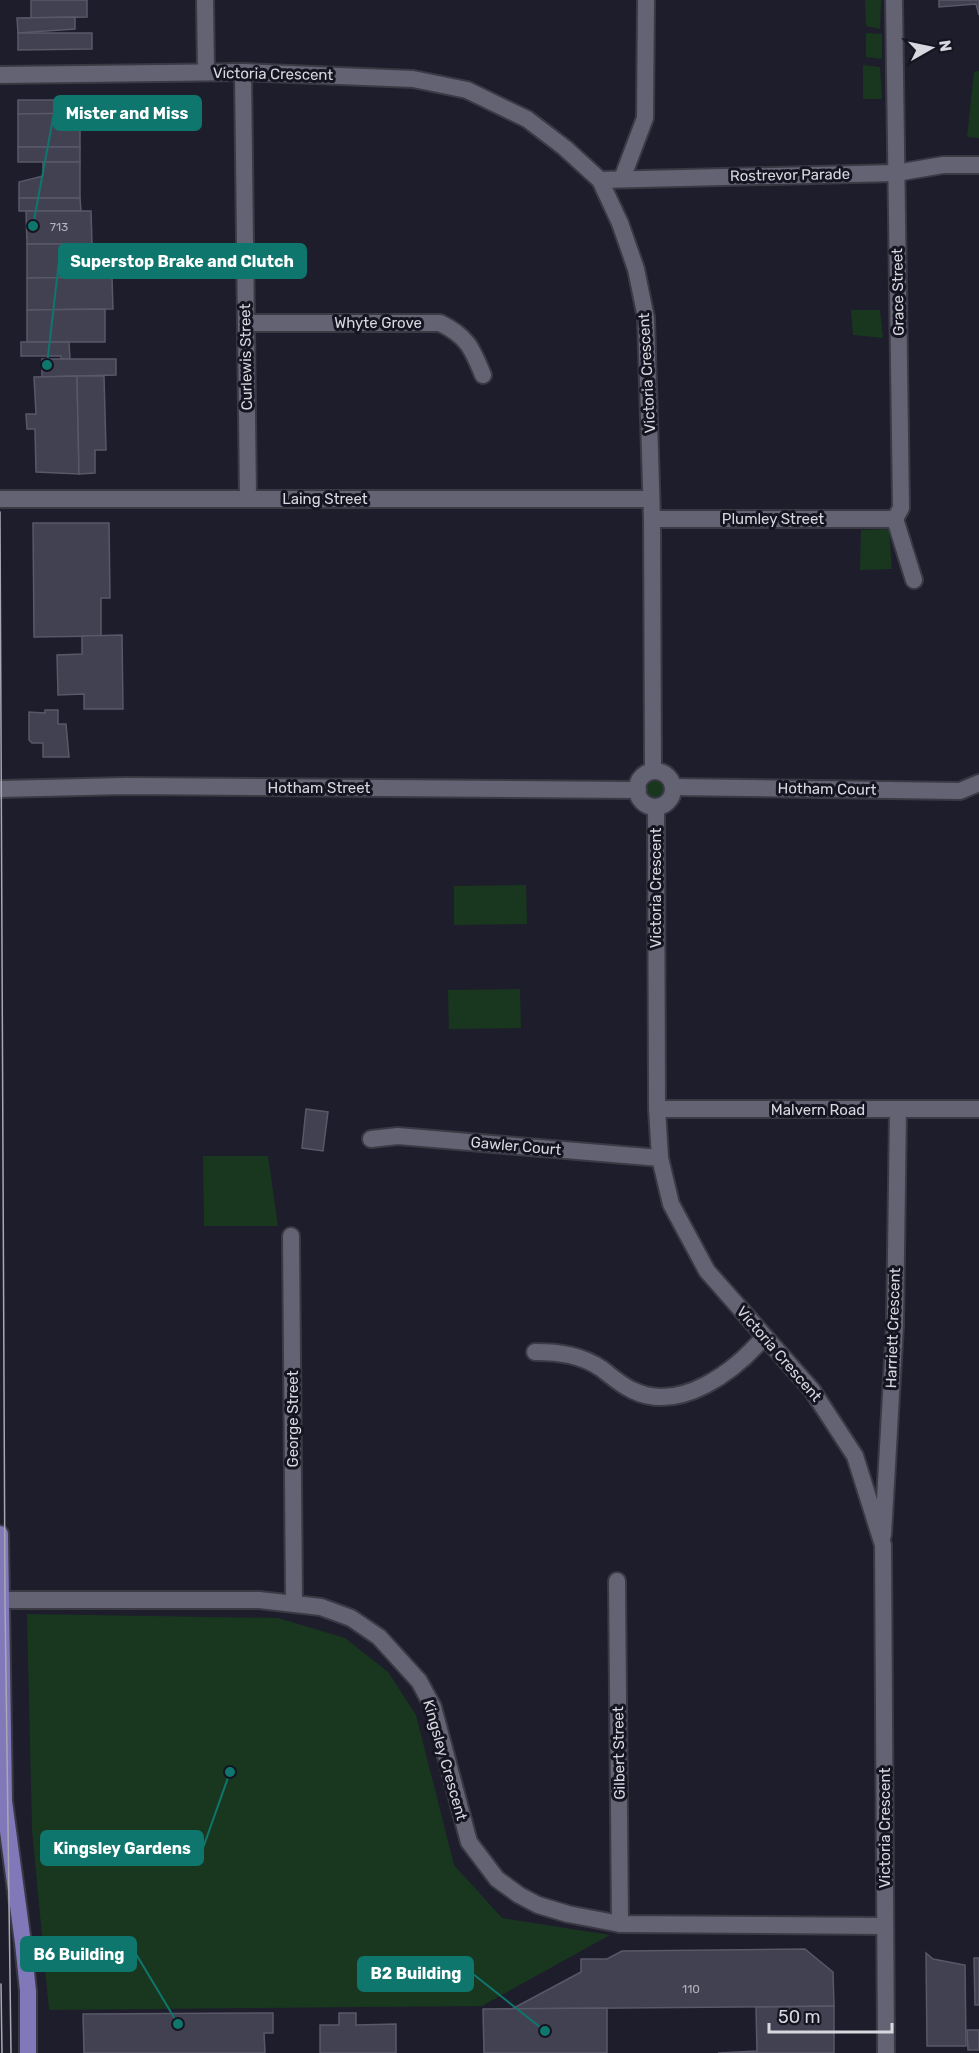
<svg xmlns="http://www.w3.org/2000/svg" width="979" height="2053" viewBox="0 0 979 2053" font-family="Rubik,sans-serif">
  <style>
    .green { fill: #19371f }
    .building { fill: #424151; stroke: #595869; stroke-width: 1.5 }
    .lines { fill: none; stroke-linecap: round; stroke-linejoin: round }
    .minor-casing { stroke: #3a3944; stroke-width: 20 }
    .primary-casing { stroke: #3a3944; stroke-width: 20 }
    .minor { stroke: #646374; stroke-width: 16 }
    .primary { stroke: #8078b9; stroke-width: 16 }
    .tram { stroke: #a8a8b2; stroke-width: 1.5 }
    .labels { text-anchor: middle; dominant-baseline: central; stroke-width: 6; stroke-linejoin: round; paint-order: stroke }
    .number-label { font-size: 12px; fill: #b2b2bc }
    .street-label { font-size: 15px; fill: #d7d7e0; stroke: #151421 }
    .leader { fill: none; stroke: #0f766e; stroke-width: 2 }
    .callout-dot { fill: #0f766e; stroke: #151421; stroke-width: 2 }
    .callout { fill: #0f766e; stroke: #0f766e; stroke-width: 2 }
    .callout-label { font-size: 16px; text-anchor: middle; font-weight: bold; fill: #fff }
  </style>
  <rect width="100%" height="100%" fill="#1e1d2b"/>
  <g class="green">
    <polygon points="865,0 881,0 880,29 866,26"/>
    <polygon points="866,33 882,34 882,59 866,57"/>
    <polygon points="863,65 880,67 882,99 863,99"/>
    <polygon points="979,71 979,138 967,137 974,72"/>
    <polygon points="851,310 880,310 883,338 853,335"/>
    <polygon points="889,529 892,569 860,570 861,530"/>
    <circle cx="656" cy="788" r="11"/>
    <polygon points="526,885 527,924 454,925 454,886"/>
    <polygon points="520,989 521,1028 449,1029 448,990"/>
    <polygon points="203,1156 268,1156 278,1226 204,1226"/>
    <polygon points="27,1614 278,1618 345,1638 388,1672 416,1715 454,1865 502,1918 610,1935 482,2006 49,2010 32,1830"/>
  </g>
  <g class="building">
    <polygon points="31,0 87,0 87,17 31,18"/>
    <polygon points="939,0 979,0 979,15 976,4 939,7"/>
    <polygon points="75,17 75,29 18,33 17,18"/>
    <polygon points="18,33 92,33 92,49 18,50"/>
    <polygon points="18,100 110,100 110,113 18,114"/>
    <polygon points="80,113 80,147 18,147 18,114"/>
    <rect x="18" y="147" width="62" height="15"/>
    <polygon points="43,162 80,162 80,198 19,198 19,182 43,176"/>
    <polygon points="19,198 80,198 81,211 19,211"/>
    <polygon points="26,211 91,211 92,244 27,244"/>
    <polygon points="27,244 112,244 112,277 27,278"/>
    <polygon points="112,277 113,309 27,310 27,278"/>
    <polygon points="105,309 105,342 27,342 27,310"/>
    <polygon points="21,342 69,342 70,359 61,359 61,356 21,356"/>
    <polygon points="42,359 116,359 116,375 42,377"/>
    <polygon points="77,376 79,474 36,472 35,429 27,429 26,414 36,414 34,377"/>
    <polygon points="77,376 104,376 106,450 95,450 95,473 79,474"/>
    <polygon points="33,523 109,523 110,598 101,598 101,636 34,637"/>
    <polygon points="122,635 123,709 84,709 84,694 58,695 57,655 82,654 82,636"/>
    <polygon points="45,710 58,710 58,724 66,724 69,757 43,757 43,743 32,743 29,740 29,712 45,713"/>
    <polygon points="306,1109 328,1112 323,1151 302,1148"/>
    <polygon points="805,1949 833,1972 834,2006 512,2009 581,1972 581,1959 607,1959 622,1951"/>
    <polygon points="926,1953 933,1959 965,1965 966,2046 927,2046"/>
    <polygon points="974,1958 979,1958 979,2005 975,2005"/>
    <polygon points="834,2006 834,2053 718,2053 757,2051 756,2007"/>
    <polygon points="607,2008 607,2053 484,2053 483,2009"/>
    <polygon points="273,2013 273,2033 264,2033 265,2053 84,2053 83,2014"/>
    <polygon points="339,2013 356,2013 356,2025 396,2024 396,2053 320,2053 320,2025 339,2025"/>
    <polygon points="967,2030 979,2030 979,2050 968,2050"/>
  </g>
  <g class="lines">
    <defs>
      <g id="minor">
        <polyline points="205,0 206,72"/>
        <polyline points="894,0 901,508 895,519 914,580"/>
        <polyline points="243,72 248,499"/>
        <polyline points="0,75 243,72 413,79 467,90 527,119 565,148 600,180 620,223 636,269 646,318 652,519 653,771"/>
        <polyline points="622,179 645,118 646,0"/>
        <polyline points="600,180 896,173 943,165 979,165"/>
        <path d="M246,323h194c27,13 32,25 43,52"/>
        <polyline points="0,499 651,499"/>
        <polyline points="652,519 895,519"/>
        <circle cx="655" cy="789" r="18"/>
        <polyline points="673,787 960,791 979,783"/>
        <polyline points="0,789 126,786 638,790"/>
        <polyline points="656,807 657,1109 660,1158 671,1204 707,1271 812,1390 855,1456 883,1545 886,2053"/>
        <polyline points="657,1109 979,1109"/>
        <polyline points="371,1139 398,1136 660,1158"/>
        <polyline points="291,1236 294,1602"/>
        <path d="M535,1352c24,0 47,3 67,17 9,7 19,16 30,21 48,24 103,-19 132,-53"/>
        <polyline points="883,1535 895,1325 898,1110"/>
        <polyline points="617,1581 620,1924"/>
        <polyline points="0,1600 259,1600 321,1607 351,1618 379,1637 419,1681 433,1707 469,1842 497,1879 519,1895 538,1905 568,1914 620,1924 885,1926"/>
      </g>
      <polyline id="primary" points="0,1534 4,1801 23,1943 28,1991 28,2053"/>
    </defs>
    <use href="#minor" class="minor-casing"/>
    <use href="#primary" class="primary-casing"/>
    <use href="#minor" class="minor"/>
    <use href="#primary" class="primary"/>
    <g class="tram">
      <polyline points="0,512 5,1600 11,2053"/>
      <polyline points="1,1984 2,2053"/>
    </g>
  </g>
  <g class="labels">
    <g class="number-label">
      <text x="59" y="227">713</text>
      <text x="691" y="1989">110</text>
    </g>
    <g class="street-label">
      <text transform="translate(273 74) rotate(1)">Victoria Crescent</text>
      <text transform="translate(790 175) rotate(-1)">Rostrevor Parade</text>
      <text transform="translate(898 292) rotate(-91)">Grace Street</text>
      <text x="378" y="323">Whyte Grove</text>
      <text transform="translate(246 357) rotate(-91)">Curlewis Street</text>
      <text transform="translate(647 373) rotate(-93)">Victoria Crescent</text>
      <text x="325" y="499">Laing Street</text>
      <text x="773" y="519">Plumley Street</text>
      <text x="319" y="788">Hotham Street</text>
      <text transform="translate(827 789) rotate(1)">Hotham Court</text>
      <text transform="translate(656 888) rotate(-90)">Victoria Crescent</text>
      <text x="818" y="1110">Malvern Road</text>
      <text transform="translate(516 1146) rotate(5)">Gawler Court</text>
      <text transform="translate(893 1328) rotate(-88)">Harriett Crescent</text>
      <text transform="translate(779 1354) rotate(49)">Victoria Crescent</text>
      <text transform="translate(293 1419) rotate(-90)">George Street</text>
      <text transform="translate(619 1753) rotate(-91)">Gilbert Street</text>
      <text transform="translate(445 1760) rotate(74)">Kingsley Crescent</text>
      <text transform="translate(885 1828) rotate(-90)">Victoria Crescent</text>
    </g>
  </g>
  <path class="leader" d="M33 226L54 113M47 365L59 261M230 1772L203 1848M178 2024L136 1954M545 2031L473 1974"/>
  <g class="callout-dot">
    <circle cx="33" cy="226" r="6"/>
    <circle cx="47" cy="365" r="6"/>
    <circle cx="230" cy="1772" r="6"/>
    <circle cx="178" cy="2024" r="6"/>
    <circle cx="545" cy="2031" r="6"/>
  </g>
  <g class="callout">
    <rect x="54" y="96" width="147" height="34" rx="6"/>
    <rect x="59" y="244" width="247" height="34" rx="6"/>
    <rect x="41" y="1831" width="162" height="34" rx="6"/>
    <rect x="21" y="1937" width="115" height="34" rx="6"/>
    <rect x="358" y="1957" width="115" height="34" rx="6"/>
  </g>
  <g class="callout-label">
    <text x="127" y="119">Mister and Miss</text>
    <text x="182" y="267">Superstop Brake and Clutch</text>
    <text x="122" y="1854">Kingsley Gardens</text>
    <text x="79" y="1960">B6 Building</text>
    <text x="416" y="1979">B2 Building</text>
  </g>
  <g transform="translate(931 48) rotate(81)" stroke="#151421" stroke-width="4.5" paint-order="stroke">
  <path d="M0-4.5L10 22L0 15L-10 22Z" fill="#d7d7e0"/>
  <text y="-9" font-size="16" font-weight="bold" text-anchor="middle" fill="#d7d7e0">N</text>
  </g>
  <path d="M769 2023v9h123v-9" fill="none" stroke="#d7d7e0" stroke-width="3"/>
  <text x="778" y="2023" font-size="18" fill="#d7d7e0" stroke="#151421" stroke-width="4.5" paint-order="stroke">50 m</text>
</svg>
